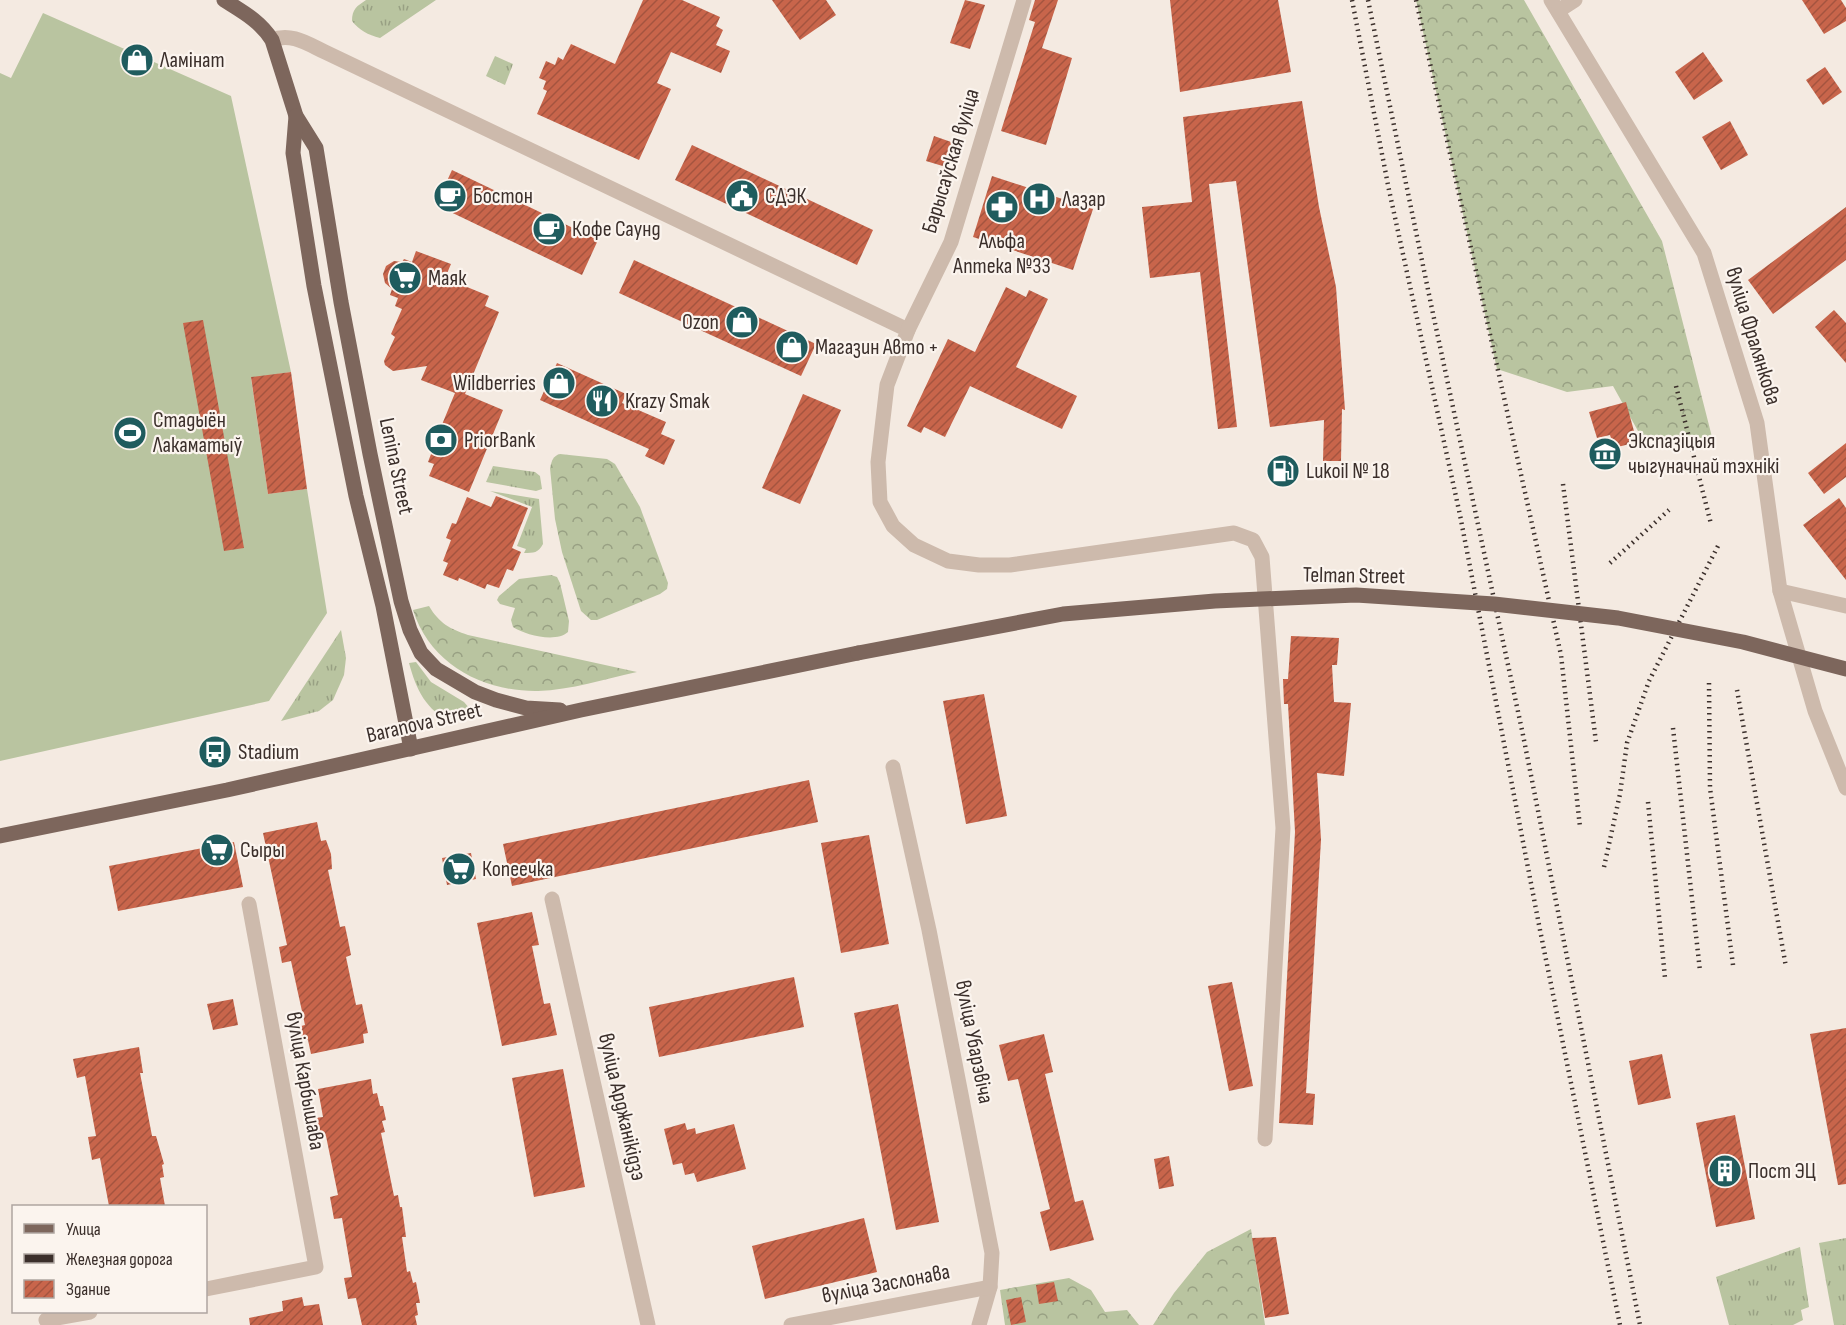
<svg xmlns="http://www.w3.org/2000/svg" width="1846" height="1325" viewBox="0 0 1846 1325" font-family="'Sofia Sans Condensed',sans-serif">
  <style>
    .grass { fill: url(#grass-tufts) }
    .forest { fill: url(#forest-crowns) }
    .garden { fill: #b9c4a0 }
    .building { fill: url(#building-hatch) }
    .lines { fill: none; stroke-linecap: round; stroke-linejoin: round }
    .minor { stroke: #cdbaac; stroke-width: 15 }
    .major { stroke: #7d665c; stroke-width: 15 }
    .rail { stroke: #3b2f2b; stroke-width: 4.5; stroke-dasharray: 1.5 4.5; stroke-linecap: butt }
    .major-bridge { stroke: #7d665c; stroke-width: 15 }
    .labels { text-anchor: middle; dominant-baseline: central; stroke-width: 4.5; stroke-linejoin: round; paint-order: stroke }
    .poi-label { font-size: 22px; fill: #3b2f2b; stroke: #fbf4ee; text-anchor: start }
    .street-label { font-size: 22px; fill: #3b2f2b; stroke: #fbf4ee }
  </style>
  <defs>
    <pattern id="grass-tufts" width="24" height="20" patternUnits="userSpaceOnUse" patternTransform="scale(1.5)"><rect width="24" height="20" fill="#b9c4a0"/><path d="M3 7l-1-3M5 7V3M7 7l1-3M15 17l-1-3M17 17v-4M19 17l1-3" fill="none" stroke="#98a083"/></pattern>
    <pattern id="forest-crowns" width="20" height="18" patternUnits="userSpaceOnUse" patternTransform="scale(1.5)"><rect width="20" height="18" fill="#b9c4a0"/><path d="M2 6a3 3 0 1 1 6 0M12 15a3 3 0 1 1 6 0" fill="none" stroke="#98a083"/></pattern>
    <pattern id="building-hatch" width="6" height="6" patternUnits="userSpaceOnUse" patternTransform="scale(1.5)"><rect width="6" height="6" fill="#c8654b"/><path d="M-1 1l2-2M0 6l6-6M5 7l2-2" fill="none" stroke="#a4543f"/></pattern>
  </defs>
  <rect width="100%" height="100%" fill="#f4eae1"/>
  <g class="grass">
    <path d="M366,0h70l-56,38c-12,-3 -21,-8 -28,-17 0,-12 5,-15 14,-21z"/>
    <polygon points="495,56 513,64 505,85 486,76"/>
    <polygon points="493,466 535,472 540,476 542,489 536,491 486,482"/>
    <path d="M490,491l49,8 4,45c-5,9 -9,9 -19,9l2,-4 -9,-3 15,-39z"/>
    <polygon points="341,630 346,658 344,675 333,700 319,711 281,721"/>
    <path d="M416,662l15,20 33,20 6,7 -3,9 -15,4c-26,-11 -36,-33 -43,-59z"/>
    <polygon points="1846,1238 1846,1325 1834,1325 1819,1243"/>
    <polygon points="1800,1247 1809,1307 1801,1310 1803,1320 1793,1325 1729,1325 1716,1277"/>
  </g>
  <g class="forest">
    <polygon points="1416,0 1524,0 1662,241 1712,437 1648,449 1613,386 1567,392 1497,369"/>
    <path d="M560,454l47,5 8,5 25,43 28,76 -1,6 -7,5 -63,26h-6l-10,-9 -19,-59 -7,-33 -5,-51c2,-8 3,-12 10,-14z"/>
    <path d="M551,575l6,2 3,6 9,38 -1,11c-12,11 -43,3 -55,-5l-2,-7 4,-12 -15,-4 -3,-4 2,-4 20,-17z"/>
    <path d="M429,606c10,17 21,23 39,29l169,37c-32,7 -66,18 -99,19 -55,1 -108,-27 -125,-81z"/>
    <polygon points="1251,1229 1265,1325 1153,1325 1174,1293 1207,1252"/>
    <polygon points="1069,1278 1091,1290 1105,1312 1127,1310 1139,1325 1005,1325 1000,1290"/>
  </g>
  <polygon class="garden" points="43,13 231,96 291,372 251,378 268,494 307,489 327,613 269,701 0,761 0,73 11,78"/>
  <g class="building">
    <polygon points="643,0 682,0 720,17 716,26 723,30 716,45 730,51 721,73 671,52 657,83 671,89 639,160 537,114 547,91 543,89 546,81 539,78 546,61 555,65 558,57 563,60 571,44 615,64"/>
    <polygon points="772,0 826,0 836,15 800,40"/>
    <polygon points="965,0 985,5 970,49 950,43"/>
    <polygon points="1035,0 1058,0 1042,48 1072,58 1046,145 1001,131 1035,22 1029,20"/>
    <polygon points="1170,0 1278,0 1291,72 1180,92"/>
    <polygon points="1802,0 1841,0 1846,8 1846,21 1824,34"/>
    <polygon points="1703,52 1723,81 1694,100 1675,72"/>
    <polygon points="1825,67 1842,92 1823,105 1806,80"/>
    <polygon points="1302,101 1319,207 1336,287 1345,410 1342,409 1341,461 1323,461 1324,420 1270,427 1236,181 1209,184 1237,427 1218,429 1200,272 1150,278 1142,207 1192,202 1183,117"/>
    <polygon points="1730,121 1748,155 1721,170 1702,137"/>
    <polygon points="934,136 954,143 946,167 926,161"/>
    <polygon points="692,145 873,230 857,265 675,180"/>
    <polygon points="452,170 598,240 582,275 436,205"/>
    <polygon points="992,176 1093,209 1073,270 973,237"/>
    <polygon points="1846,207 1846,260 1773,314 1748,280"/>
    <polygon points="416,251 451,264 445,278 489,296 485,306 499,312 465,394 503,410 469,492 429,476 434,464 428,462 436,441 429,438 435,424 441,427 455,393 421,380 427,366 393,371 385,365 384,361 395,337 391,334 402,309 395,306 398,298 390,295 392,289 385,283 383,274 386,266 394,261 402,262 404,259 412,262"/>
    <polygon points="634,260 816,344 801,376 619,293"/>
    <polygon points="1006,287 1026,297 1029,290 1048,299 1016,367 1077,396 1062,429 970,386 945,437 924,427 921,433 907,426 948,339 975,352"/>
    <polygon points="1834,310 1846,323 1846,363 1815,327"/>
    <polygon points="203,320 244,548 224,551 183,323"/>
    <polygon points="557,363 626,394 622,403 666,422 661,434 675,440 664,465 645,456 649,449 540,400"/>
    <polygon points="291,372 307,489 268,494 251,377"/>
    <polygon points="803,394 841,410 800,504 762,488"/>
    <polygon points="1626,402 1637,442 1614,448 1610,435 1597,438 1589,412"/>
    <polygon points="1846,443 1846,477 1824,494 1808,473"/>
    <polygon points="496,496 528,508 512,548 521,552 513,571 507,569 499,588 487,584 485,589 459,578 458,581 443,575 448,563 443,561 451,540 446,538 452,523 456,524 467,497 491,507"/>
    <polygon points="1839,498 1846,508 1846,580 1803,525"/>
    <polygon points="1291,636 1339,638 1337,665 1332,665 1334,702 1351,703 1344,776 1317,773 1321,840 1306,1093 1315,1094 1313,1125 1279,1123 1295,832 1288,704 1284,704 1283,679 1288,679"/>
    <polygon points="984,694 1007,816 966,824 943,701"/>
    <polygon points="809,780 818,822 512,886 503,844"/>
    <polygon points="317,822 321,841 326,840 331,854 332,869 328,870 340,927 345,926 348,940 351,955 346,957 356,1005 362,1004 368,1033 363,1034 364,1043 311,1054 308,1040 300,1041 297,1027 305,1025 291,961 282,963 279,947 287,945 263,833"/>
    <polygon points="869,835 889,944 841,953 821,843"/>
    <polygon points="234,842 243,887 118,911 109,866"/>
    <polygon points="471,853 476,879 447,885 442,858"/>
    <polygon points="532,912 539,945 532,946 544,1004 550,1003 557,1035 502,1046 477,923"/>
    <polygon points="794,977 804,1027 659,1057 649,1007"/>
    <polygon points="1232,982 1253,1086 1229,1091 1208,986"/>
    <polygon points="233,999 238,1025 213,1030 207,1004"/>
    <polygon points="898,1004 939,1222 896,1230 854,1013"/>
    <polygon points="1846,1028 1846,1184 1838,1185 1810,1034"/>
    <polygon points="1044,1034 1053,1072 1045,1074 1075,1202 1083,1200 1094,1240 1050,1251 1040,1212 1050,1209 1018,1079 1008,1081 999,1045"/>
    <polygon points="139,1047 143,1073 140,1073 152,1136 156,1136 164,1164 162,1165 164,1177 160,1178 165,1206 109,1206 100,1158 92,1160 88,1137 96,1136 85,1076 77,1078 73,1059"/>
    <polygon points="1662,1054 1671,1098 1638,1105 1629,1061"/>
    <polygon points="563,1069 585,1187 534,1197 512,1078"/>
    <polygon points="371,1079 373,1094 377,1093 380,1106 383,1106 386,1120 382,1121 385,1132 381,1133 394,1196 398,1195 400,1207 402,1207 406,1237 402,1237 407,1272 410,1271 413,1283 416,1282 420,1303 416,1303 418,1315 415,1316 417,1325 362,1325 356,1298 348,1299 344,1278 352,1277 342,1218 334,1219 330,1197 338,1195 326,1136 318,1138 315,1118 323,1117 318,1089"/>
    <polygon points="1735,1115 1755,1219 1716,1227 1696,1123"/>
    <polygon points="685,1123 687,1130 695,1128 696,1134 734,1124 746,1169 697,1182 694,1173 685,1175 682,1163 673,1165 664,1129"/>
    <polygon points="1169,1156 1174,1186 1159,1189 1154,1159"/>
    <polygon points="864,1218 877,1272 765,1299 752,1246"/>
    <polygon points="1276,1237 1289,1314 1265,1318 1252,1238"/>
    <polygon points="1054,1282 1058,1301 1039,1304 1036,1285"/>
    <polygon points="302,1297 304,1306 319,1304 323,1325 250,1325 249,1318 283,1311 282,1301"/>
    <polygon points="1021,1297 1026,1322 1011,1325 1006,1300"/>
  </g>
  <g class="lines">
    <g class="minor">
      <polyline points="1551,0 1704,253 1757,423 1780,591 1815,711 1846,788"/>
      <polyline points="1558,11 1575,0"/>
      <path d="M272,40c19,-8 36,4 53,12l583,278 -21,55 -9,77 2,40 13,24 21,19 34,16 31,4h31l224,-32 19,7 9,17 21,271 -18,311"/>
      <polyline points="908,330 951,242 1024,0"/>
      <polyline points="1780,591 1846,606"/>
      <polyline points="893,767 929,930 992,1253 990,1287 979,1325"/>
      <polyline points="552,899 648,1325"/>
      <polyline points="206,1289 316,1267 249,904"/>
      <polyline points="46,1320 90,1312"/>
      <polyline points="791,1325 990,1287"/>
    </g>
    <g class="major">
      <path d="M224,0c19,12 36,21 48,40l24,76 20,32 25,154 29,152 31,147 9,29 11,23 15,16 39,23 21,8 30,8 34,2"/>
      <polyline points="296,116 293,153 314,286 356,496 383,606 411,749"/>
      <polyline points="0,836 227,790 581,710 858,653"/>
    </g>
    <g class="rail">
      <polyline points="1352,0 1389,190 1460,515 1540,930 1620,1325"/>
      <polyline points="1368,0 1432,309 1523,735 1640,1325"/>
      <polyline points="1416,0 1561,655 1580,827"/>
      <polyline points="1676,386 1711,524"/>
      <polyline points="1563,484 1596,742"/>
      <polyline points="1610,563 1669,510"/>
      <polyline points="1709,683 1710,788 1733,965"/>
      <polyline points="1737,690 1786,967"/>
      <polyline points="1673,728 1700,971"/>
      <polyline points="1648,802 1665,978"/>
      <polyline points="1604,867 1620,794 1627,743 1649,681 1719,544"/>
    </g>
    <polyline class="major-bridge" points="858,653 1063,614 1215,601 1356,595 1494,604 1618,618 1743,642 1846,669"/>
  </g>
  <defs>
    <symbol id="shop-disc" viewBox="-11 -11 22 22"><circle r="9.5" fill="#1f5c5e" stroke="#fbf4ee"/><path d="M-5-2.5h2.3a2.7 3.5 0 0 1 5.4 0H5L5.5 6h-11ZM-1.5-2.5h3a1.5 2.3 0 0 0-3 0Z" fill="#fff"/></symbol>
    <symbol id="cafe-disc" viewBox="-11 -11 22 22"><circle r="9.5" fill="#1f5c5e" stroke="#fbf4ee"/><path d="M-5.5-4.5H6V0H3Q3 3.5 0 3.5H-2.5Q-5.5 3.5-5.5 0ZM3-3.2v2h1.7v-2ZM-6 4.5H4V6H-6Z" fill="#fff"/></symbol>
    <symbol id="civic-disc" viewBox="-11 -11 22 22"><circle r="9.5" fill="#1f5c5e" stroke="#fbf4ee"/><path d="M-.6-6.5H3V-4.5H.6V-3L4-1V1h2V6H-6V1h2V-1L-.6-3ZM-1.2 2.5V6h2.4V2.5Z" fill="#fff"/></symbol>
    <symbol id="hospital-disc" viewBox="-11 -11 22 22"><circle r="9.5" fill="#1f5c5e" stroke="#fbf4ee"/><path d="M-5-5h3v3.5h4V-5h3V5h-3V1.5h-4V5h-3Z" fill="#fff"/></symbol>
    <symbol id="pharmacy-disc" viewBox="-11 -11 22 22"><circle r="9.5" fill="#1f5c5e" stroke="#fbf4ee"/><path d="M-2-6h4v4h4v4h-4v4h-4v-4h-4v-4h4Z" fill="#fff"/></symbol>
    <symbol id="supermarket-disc" viewBox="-11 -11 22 22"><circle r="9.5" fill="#1f5c5e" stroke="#fbf4ee"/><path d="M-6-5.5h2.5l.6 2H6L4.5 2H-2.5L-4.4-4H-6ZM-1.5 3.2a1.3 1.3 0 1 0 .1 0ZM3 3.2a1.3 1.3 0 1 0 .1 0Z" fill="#fff"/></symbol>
    <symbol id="restaurant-disc" viewBox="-11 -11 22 22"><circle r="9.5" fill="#1f5c5e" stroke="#fbf4ee"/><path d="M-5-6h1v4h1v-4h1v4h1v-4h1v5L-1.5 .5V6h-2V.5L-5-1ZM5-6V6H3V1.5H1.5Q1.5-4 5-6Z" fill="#fff"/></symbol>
    <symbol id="stadium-disc" viewBox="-11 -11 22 22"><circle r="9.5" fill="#1f5c5e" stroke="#fbf4ee"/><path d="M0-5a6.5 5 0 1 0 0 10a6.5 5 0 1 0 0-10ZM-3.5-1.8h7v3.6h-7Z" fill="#fff"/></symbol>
    <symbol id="bank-disc" viewBox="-11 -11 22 22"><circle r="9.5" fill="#1f5c5e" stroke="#fbf4ee"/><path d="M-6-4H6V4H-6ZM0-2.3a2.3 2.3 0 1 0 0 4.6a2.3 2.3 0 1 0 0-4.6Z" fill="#fff"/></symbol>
    <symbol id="museum-disc" viewBox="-11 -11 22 22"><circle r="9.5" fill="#1f5c5e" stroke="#fbf4ee"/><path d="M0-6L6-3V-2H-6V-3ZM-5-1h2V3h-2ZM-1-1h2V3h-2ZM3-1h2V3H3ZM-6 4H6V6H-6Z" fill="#fff"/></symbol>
    <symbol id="fuel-disc" viewBox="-11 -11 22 22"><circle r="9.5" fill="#1f5c5e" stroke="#fbf4ee"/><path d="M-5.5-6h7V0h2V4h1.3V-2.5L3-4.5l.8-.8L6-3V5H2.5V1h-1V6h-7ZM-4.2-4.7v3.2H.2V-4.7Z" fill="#fff"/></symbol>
    <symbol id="bus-disc" viewBox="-11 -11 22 22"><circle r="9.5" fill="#1f5c5e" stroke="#fbf4ee"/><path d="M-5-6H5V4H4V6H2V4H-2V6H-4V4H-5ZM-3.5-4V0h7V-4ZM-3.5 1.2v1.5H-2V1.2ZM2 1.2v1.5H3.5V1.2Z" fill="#fff"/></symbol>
    <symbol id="building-disc" viewBox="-11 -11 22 22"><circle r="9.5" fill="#1f5c5e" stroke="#fbf4ee"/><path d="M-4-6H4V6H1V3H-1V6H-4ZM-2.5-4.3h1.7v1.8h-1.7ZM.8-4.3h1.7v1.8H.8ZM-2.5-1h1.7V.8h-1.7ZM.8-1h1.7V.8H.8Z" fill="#fff"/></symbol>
  </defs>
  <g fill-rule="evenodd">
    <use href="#shop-disc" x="118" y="41" width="38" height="38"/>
    <use href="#cafe-disc" x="431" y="177" width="38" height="38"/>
    <use href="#civic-disc" x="723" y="177" width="38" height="38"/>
    <use href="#hospital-disc" x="1020" y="180" width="38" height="38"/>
    <use href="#pharmacy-disc" x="983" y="188" width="38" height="38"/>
    <use href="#cafe-disc" x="530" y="210" width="38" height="38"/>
    <use href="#supermarket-disc" x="386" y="259" width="38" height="38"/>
    <use href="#shop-disc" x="723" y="303" width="38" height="38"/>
    <use href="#shop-disc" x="773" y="328" width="38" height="38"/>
    <use href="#shop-disc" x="540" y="364" width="38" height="38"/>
    <use href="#restaurant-disc" x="583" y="382" width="38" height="38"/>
    <use href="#stadium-disc" x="111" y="414" width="38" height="38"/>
    <use href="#bank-disc" x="422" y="421" width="38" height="38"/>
    <use href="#museum-disc" x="1586" y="435" width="38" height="38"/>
    <use href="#fuel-disc" x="1264" y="452" width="38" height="38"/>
    <use href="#bus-disc" x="196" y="733" width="38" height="38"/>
    <use href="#supermarket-disc" x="198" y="831" width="38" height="38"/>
    <use href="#supermarket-disc" x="440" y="850" width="38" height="38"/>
    <use href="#building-disc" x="1706" y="1152" width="38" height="38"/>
  </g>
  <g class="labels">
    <g class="poi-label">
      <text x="160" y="60">Ламінат</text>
      <text x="473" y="196">Бостон</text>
      <text x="765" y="196">СДЭК</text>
      <text x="1062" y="199">Лазар</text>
      <text x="572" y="229">Кофе Саунд</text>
      <text x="1002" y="241" text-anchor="middle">Альфа<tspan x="1002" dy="25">Аптека №33</tspan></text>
      <text x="428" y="278">Маяк</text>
      <text x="719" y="322" text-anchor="end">Ozon</text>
      <text x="815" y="347">Магазин Авто +</text>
      <text x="536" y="383" text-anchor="end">Wildberries</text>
      <text x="625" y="401">Krazy Smak</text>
      <text x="153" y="420">Стадыён<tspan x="153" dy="25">Лакаматыў</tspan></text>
      <text x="464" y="440">PriorBank</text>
      <text x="1628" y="441">Экспазіцыя<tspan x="1628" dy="25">чыгуначнай тэхнікі</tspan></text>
      <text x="1306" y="471">Lukoil № 18</text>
      <text x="238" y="752">Stadium</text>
      <text x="240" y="850">Сыры</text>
      <text x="482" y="869">Копеечка</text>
      <text x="1748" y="1171">Пост ЭЦ</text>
    </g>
    <g class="street-label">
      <text transform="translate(951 161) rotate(-73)">Барысаўская вуліца</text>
      <text transform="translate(1753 336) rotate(73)">вуліца Фралянкова</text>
      <text transform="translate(396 466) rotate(78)">Lenina Street</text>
      <text transform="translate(1354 576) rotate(1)">Telman Street</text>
      <text transform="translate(424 723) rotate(-13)">Baranova Street</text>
      <text transform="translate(974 1042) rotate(79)">вуліца Убарэвіча</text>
      <text transform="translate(305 1081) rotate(80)">вуліца Карбышава</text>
      <text transform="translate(622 1107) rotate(77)">вуліца Арджанікідзэ</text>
      <text transform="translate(886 1284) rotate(-11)">вуліца Заслонава</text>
    </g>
  </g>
  <rect x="12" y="1205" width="195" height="108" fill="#fbf4ee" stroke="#aea5a0" stroke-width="1.5"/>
  <rect x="24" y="1224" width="30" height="9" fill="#7d665c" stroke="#aea5a0" stroke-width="1.5"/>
  <text x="66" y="1235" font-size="18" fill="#3b2f2b">Улица</text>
  <rect x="24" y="1254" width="30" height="9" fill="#3b2f2b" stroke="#aea5a0" stroke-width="1.5"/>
  <text x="66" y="1265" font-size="18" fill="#3b2f2b">Железная дорога</text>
  <rect x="24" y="1280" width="30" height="18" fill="url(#building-hatch)" stroke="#aea5a0" stroke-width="1.5"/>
  <text x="66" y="1295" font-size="18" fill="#3b2f2b">Здание</text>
</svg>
